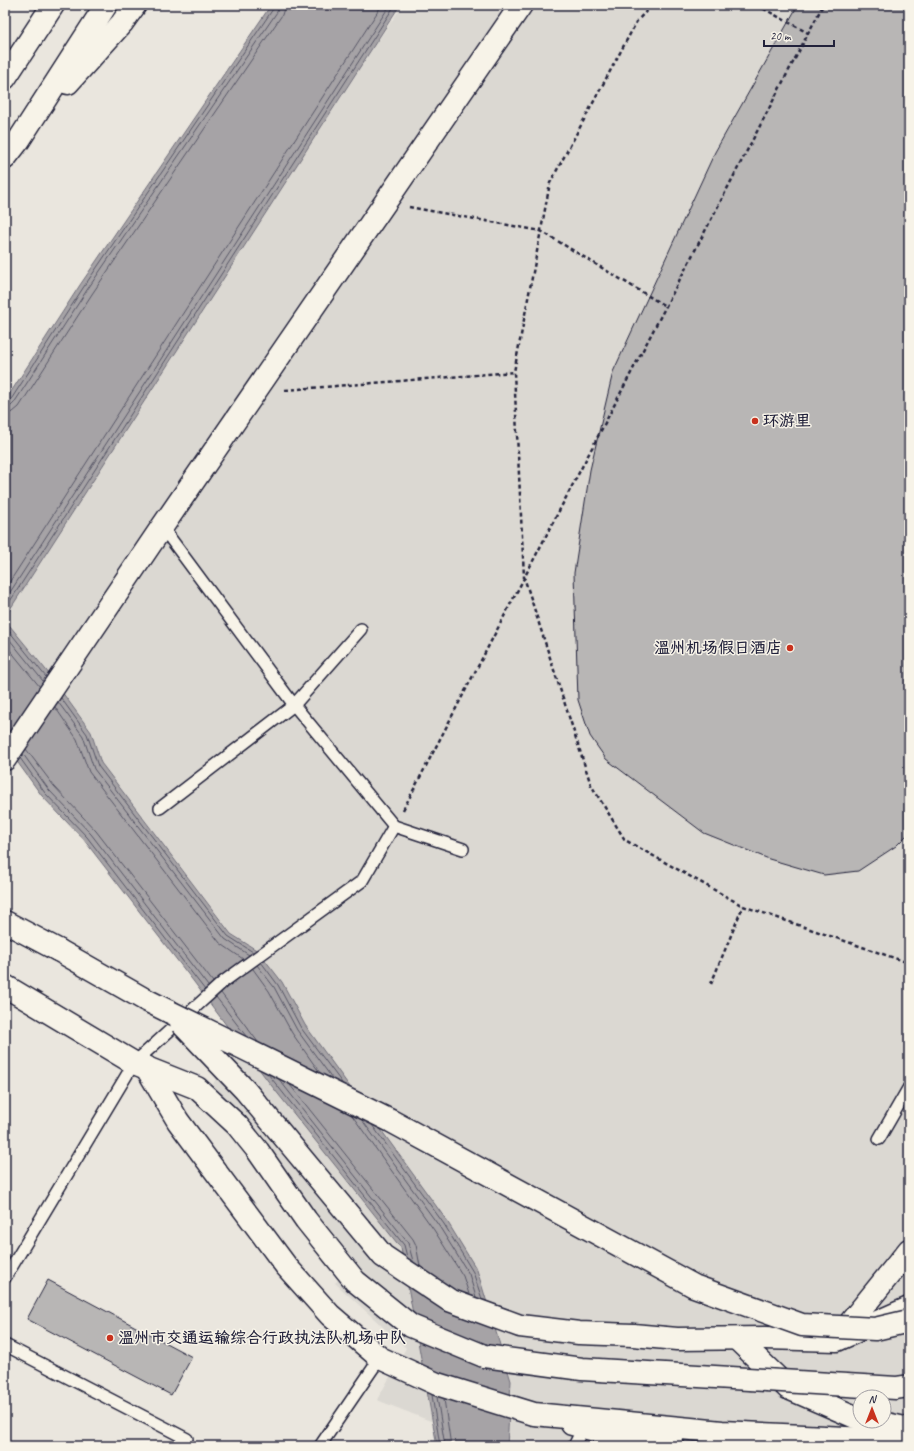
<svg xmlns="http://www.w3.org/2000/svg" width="914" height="1451" viewBox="0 0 914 1451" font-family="Caveat,'LXGW WenKai TC',sans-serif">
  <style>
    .built { fill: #dbd8d2; fill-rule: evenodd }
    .water { fill: #a6a3a6; stroke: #716f7b }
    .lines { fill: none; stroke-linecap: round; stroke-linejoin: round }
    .shore { stroke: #575666; stroke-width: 1 }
    .building { fill: #b8b6b5; stroke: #22223b }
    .lane-casing { stroke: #22223b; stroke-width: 14 }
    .street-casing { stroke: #22223b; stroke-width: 25 }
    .secondary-casing { stroke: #22223b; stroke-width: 25 }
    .primary-casing { stroke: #22223b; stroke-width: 25 }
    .highway-casing { stroke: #22223b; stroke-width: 25 }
    .path { stroke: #22223b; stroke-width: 2.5; stroke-dasharray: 4 3; stroke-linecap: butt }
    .lane { stroke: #f7f3e8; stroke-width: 11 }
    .street { stroke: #f7f3e8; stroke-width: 22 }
    .secondary { stroke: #f7f3e8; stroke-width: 22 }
    .primary { stroke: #f7f3e8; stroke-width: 22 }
    .highway { stroke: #f7f3e8; stroke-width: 22 }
    .primary-bridge-casing { stroke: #22223b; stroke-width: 25; stroke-linecap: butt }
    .primary-bridge { stroke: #f7f3e8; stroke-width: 22 }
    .poi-dot { fill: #c8321e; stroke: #f7f3e8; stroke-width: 1.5 }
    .labels { text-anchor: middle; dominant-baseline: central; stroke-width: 3; stroke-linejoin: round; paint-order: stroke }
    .poi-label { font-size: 16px; font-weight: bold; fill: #22223b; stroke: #f7f3e8; text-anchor: start }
  </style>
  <rect width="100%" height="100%" fill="#eae6de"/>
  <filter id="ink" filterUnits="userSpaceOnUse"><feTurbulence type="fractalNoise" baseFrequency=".025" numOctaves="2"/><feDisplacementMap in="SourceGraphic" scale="8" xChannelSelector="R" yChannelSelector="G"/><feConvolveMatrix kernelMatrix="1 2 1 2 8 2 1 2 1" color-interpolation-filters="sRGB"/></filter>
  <g filter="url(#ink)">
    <path class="built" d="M403,5h506v1441h-415l-117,-46 29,-52 -71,-65 20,-20 -142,-179 29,-51 16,-82 -26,-17 -131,-171 -10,-31 -45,-62 -41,-50v-3l234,-381zM860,1397h24v24h-24z"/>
    <g class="water">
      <polygon points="271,5 400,5 5,617 5,401 80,285"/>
      <polygon points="5,620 46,670 91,732 101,763 231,934 258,951 282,982 305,1025 447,1221 477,1270 511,1381 507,1446 437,1446 401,1248 271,1085 194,982 84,840 42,796 5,745"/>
    </g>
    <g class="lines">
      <g class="shore">
        <polyline points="5,403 10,401 83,288 273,9 274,5"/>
        <polyline points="5,408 10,407 14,403 87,290 277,12 279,5"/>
        <polyline points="5,414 13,412 19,407 92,294 282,15 285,5"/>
        <polyline points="5,589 382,5"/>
        <polyline points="5,600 390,5"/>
        <polyline points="5,609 395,5"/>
        <polyline points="5,626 46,677"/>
        <polyline points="5,634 43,681"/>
        <polyline points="5,644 40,687"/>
        <polyline points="61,698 87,734 98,766 228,936 253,952"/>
        <polyline points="58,702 83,736 94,769 225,939 249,955"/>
        <polyline points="55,707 77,739 89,772 220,943 243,959"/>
        <polyline points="26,749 54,786 96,831 213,982"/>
        <polyline points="23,754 49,790 91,834 208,986"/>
        <polyline points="20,758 45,793 87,837 205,990"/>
        <polyline points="261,962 278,985 301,1028 342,1083"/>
        <polyline points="257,965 274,987 297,1030 332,1078"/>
        <polyline points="253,969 269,991 292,1033 320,1073"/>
        <polyline points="221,993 258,1042"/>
        <polyline points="216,997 246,1036"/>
        <polyline points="268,1074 404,1245 407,1257"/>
        <polyline points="278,1078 408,1243 413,1261"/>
        <polyline points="290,1085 413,1239 416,1245 420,1266"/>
        <polyline points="351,1114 434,1230 463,1276 469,1294"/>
        <polyline points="362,1120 439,1226 469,1274 476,1297"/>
        <polyline points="372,1125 444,1224 473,1272 482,1299"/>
        <polyline points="432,1395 440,1446"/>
        <polyline points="437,1397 445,1446"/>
        <polyline points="444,1399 451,1446"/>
      </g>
    </g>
    <g class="building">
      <polygon points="798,5 909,5 909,833 896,846 858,871 824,875 769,859 704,833 606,759 590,736 578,700 574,573 590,470 613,372 715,152"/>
      <polygon points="48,1280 192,1357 171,1395 27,1319"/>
    </g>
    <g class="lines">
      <defs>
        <g id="lane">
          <polyline points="162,527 294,705 394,826"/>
          <polyline points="160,808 294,705 361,629"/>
          <polyline points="879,1139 909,1087"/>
          <polyline points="5,1278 134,1063 223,982 362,881 394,826 463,849"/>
          <polyline points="5,1345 187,1439"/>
          <polyline points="320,1446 380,1358"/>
          <polyline points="574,1446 584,1426"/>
        </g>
        <polyline id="street" points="837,1339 909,1250"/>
        <polyline id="secondary" points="572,1424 620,1437 673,1446"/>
        <g id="primary">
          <polyline points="68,83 122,23 135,5"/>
          <polyline points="5,158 19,140 106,5"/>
          <polyline points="5,759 162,527 521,5"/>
          <polyline points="58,950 144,999 170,1012"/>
          <polyline points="5,986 134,1063 197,1088 237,1125 258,1151 306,1220 355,1281 411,1326 484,1356"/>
          <polyline points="146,1067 178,1121 286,1266 330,1315 380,1358 437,1384 534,1414 722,1432 867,1439 909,1437"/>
          <polyline points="633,1335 677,1339 765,1338 837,1340 909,1308"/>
          <polyline points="737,1339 788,1388 855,1417 860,1418"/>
          <polyline points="873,1421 909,1429"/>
        </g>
        <g id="highway">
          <polyline points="5,78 53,5"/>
          <polyline points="5,922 58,950"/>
        </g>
      </defs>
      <use href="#lane" class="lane-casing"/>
      <use href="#street" class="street-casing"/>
      <use href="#secondary" class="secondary-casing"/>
      <use href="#primary" class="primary-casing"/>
      <use href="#highway" class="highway-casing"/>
      <g class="path">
        <polyline points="652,5 637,21 550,183 514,372 524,577 591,785 625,840 743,906 909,963"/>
        <polyline points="757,5 808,33"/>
        <polyline points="409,207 541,231 665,306"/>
        <polyline points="285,390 514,372"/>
        <polyline points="403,810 823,5"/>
        <polyline points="711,984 743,906"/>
      </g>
      <use href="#lane" class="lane"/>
      <use href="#street" class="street"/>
      <use href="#secondary" class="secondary"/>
      <use href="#primary" class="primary"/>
      <use href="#highway" class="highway"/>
      <defs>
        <g id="primary-bridge">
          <polyline points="170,1012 391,1121 694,1286 802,1325 875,1329 909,1321"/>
          <polyline points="181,1023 245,1090 383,1256 449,1300 520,1326 579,1333 633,1335"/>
          <polyline points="484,1356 582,1369 896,1388 909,1386"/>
        </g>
      </defs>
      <use href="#primary-bridge" class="primary-bridge-casing"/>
      <use href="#primary-bridge" class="primary-bridge"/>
    </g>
  </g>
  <g class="poi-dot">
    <circle cx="755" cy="421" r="4"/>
    <circle cx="790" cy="648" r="4"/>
    <circle cx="110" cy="1338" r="4"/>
  </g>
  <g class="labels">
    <g class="poi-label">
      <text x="763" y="421">环游里</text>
      <text x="782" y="648" text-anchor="end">温州机场假日酒店</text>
      <text x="118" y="1338">温州市交通运输综合行政执法队机场中队</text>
    </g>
  </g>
  <rect width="914" height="1451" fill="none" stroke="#f7f3e8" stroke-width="20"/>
  <rect x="10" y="10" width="894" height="1431" fill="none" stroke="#22223b" stroke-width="1.5" filter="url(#ink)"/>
  <g transform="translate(872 1409)"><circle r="19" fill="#f7f3e8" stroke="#a29fa3"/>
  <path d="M0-3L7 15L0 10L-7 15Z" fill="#c8321e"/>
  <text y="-6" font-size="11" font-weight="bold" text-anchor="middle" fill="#22223b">N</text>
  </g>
  <path d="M764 40v6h70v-6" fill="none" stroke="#22223b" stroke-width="2"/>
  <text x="770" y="40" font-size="12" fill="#22223b" stroke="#f7f3e8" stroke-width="3" paint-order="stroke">20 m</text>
</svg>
